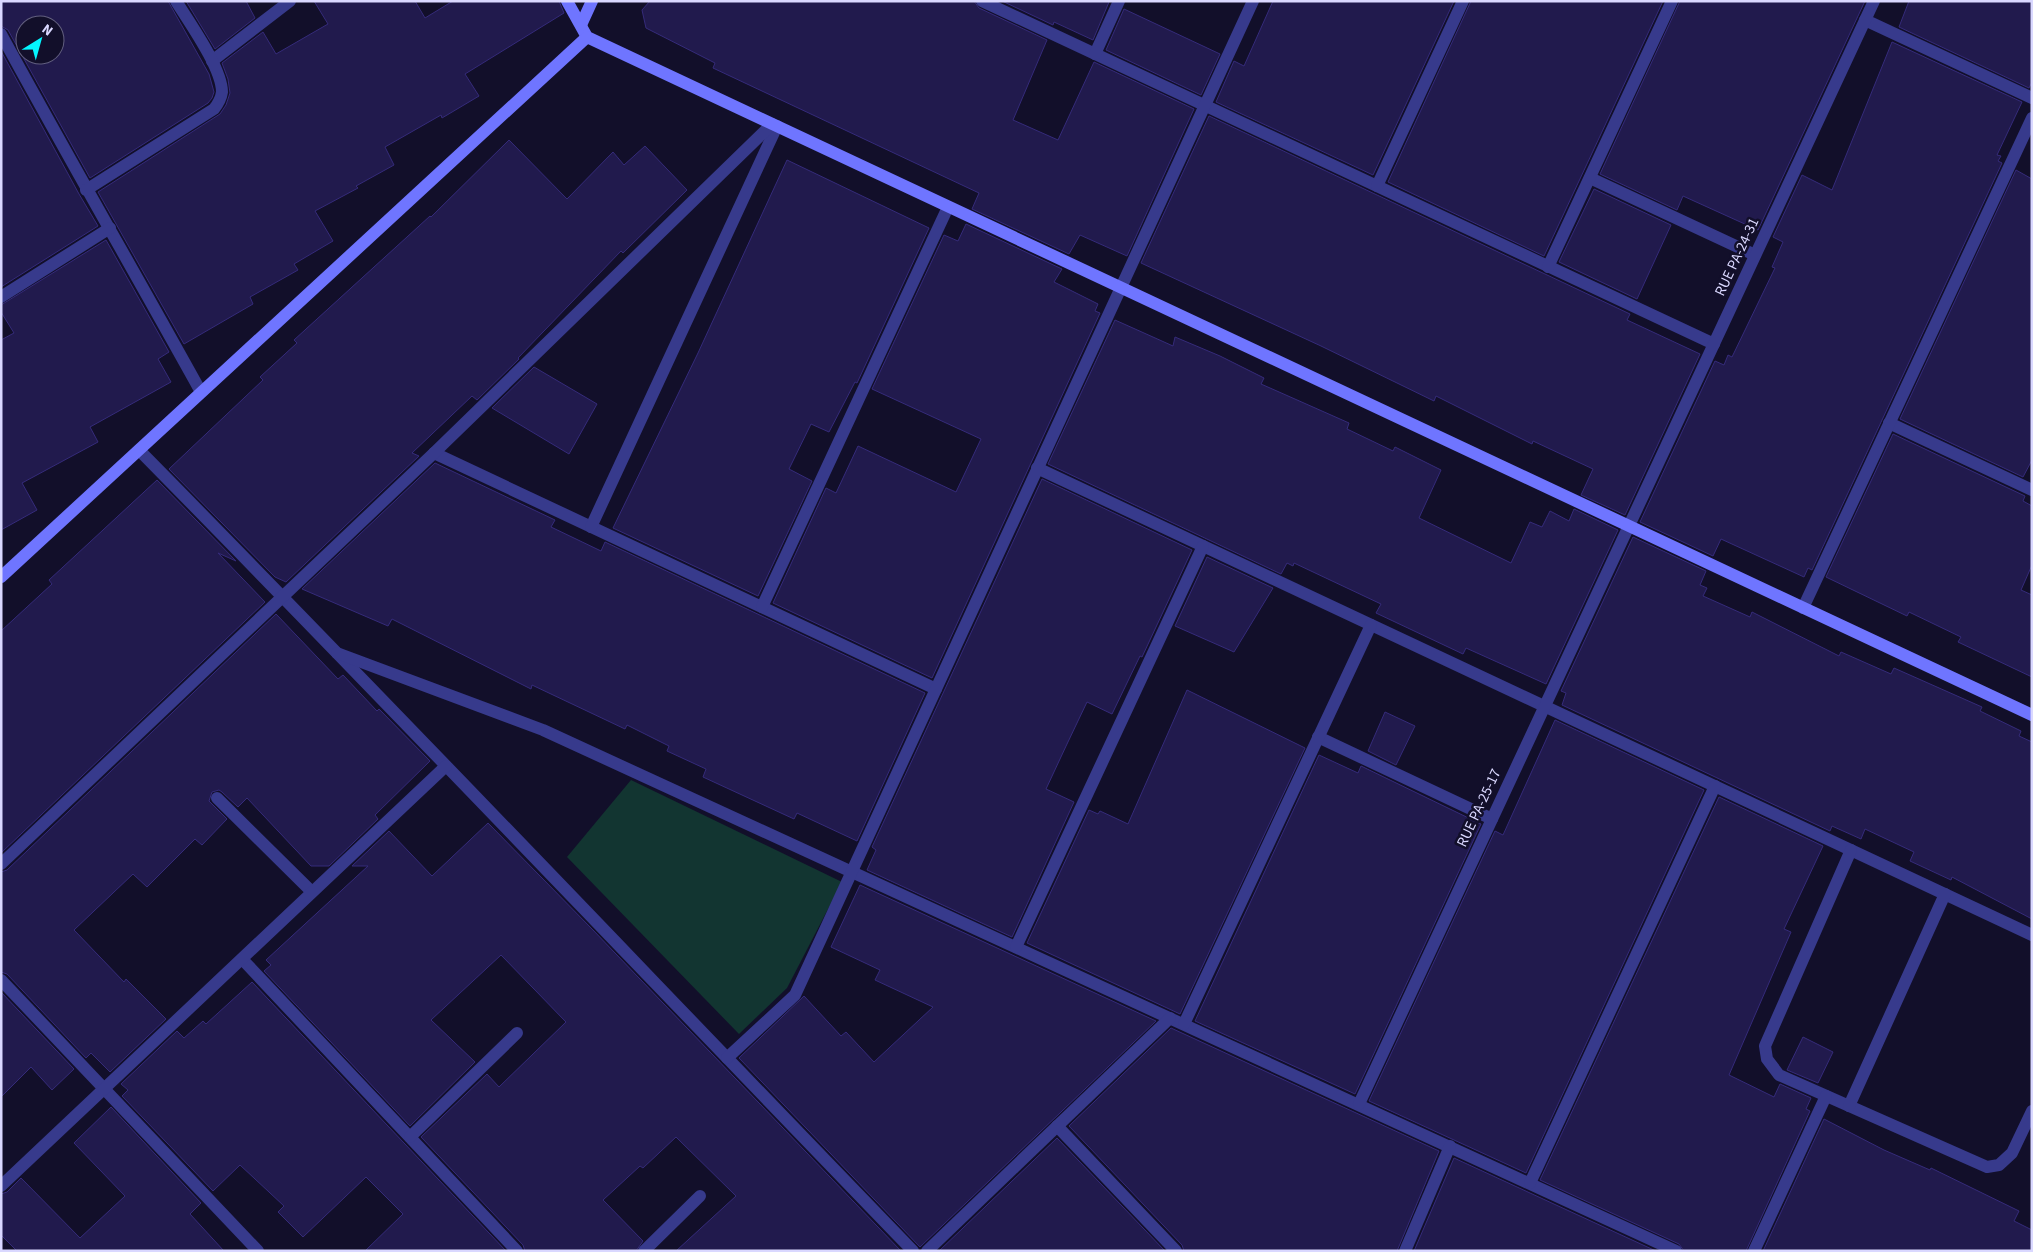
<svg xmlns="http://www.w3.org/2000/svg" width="2033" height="1252" viewBox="0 0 2033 1252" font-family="'Source Sans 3',sans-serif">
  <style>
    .green { fill: #123531 }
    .building { fill: #211a4d; stroke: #352b7a; fill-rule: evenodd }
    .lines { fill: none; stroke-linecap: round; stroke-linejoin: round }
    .street { stroke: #373a8c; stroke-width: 12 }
    .secondary { stroke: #6f75ff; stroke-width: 12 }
    .labels { text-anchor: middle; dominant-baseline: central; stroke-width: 5; stroke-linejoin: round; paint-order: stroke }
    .street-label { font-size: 15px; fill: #dad8ff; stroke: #120f2a }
  </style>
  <rect width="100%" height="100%" fill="#120f2a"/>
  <polygon class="green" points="631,780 842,882 787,988 739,1034 567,857"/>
  <g class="building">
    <path d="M1,1h167l41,73 5,18 -2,6 -4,5 -118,75 -82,-148 -7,-4zM25,25h30v30h-30z"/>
    <polygon points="186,1 246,1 255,18 215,49"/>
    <polygon points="314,1 415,1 425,18 453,1 559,1 564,13 465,74 479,96 442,118 441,115 385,147 394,165 356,186 358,188 315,211 333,241 294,264 298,270 250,297 253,304 184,344 98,192 220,114 226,105 230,93 228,79 222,63 263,32 276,54 328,24"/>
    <polygon points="650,1 974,1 979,8 1047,40 1013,120 1058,140 1094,62 1194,109 1127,256 1080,235 1069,254 972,209 979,193 713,68 715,63 646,28 642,10"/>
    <polygon points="1002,1 1107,1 1109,2 1093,40 1054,22 1053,25"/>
    <polygon points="1273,1 1454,1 1373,175 1216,102 1234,61 1244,66"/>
    <polygon points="1471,1 1663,1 1544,256 1388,182"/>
    <polygon points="1680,1 1865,1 1758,230 1683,196 1677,210 1600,174"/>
    <polygon points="1909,1 2032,1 2032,82 2029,88 1899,27"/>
    <polygon points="1124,9 1220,54 1201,95 1106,50"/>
    <polygon points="1892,42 2022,102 1997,155 2001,156 1998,161 2002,163 1812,570 1808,568 1804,577 1721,539 1713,556 1640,522 1715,361 1724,365 1728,355 1732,357 1775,268 1772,267 1783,242 1773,237 1802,175 1832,190"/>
    <polygon points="1,51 79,194 98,226 1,287"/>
    <polygon points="1209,116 1630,314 1627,320 1700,354 1625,515 1581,495 1593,469 1533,441 1532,444 1436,396 1434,401 1321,346 1141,263"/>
    <polygon points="509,140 567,199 613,152 624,165 645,146 687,190 623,253 621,251 518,358 519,359 477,400 472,396 412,453 419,456 286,582 275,577 169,469 263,380 260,377 297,343 294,340 430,216 431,217"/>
    <polygon points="787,160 929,228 857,383 855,382 829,432 811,424 789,469 812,481 758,596 613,528 698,353"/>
    <polygon points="2016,170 2032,179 2032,460 2023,477 1900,419"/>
    <polygon points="1594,189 1671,225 1637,299 1559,262"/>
    <polygon points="966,224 1062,269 1054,282 1098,304 1095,311 1100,313 932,678 773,603 826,488 836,493 858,446 956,492 981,439 872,389 944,235 958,241"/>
    <polygon points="106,240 169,352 158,359 171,382 90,427 98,442 22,483 37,510 1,530 1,340 14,333 1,312 1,305"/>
    <polygon points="1115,320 1173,346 1175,337 1220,356 1264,378 1261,384 1349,423 1347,429 1393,451 1395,447 1441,470 1419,518 1511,563 1530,522 1542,527 1550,511 1569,521 1574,509 1618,530 1546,684 1466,648 1463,654 1376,613 1381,604 1294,563 1293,566 1287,563 1281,574 1048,464"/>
    <polygon points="534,367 597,404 569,454 492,408"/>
    <polygon points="1893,434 2025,496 2023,501 2032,506 2032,565 2021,590 2032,595 2032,677 1958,642 1961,637 1909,612 1907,616 1826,577"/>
    <polygon points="435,463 555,520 551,527 601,551 605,542 925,693 857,841 797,813 794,819 703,777 706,769 667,751 669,746 627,725 625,729 532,685 531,689 392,619 388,626 302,589"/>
    <polygon points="1042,479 1192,550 1142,657 1140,656 1112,714 1087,702 1067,744 1046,789 1074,802 1012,937 867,870 876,850 872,847"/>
    <polygon points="157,480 236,561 218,553 265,602 1,853 1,631 52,584 49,580"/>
    <polygon points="1633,537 1706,571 1700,585 1707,588 1703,596 1750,617 1752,612 1839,656 1841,652 1891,674 1894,668 1982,707 1980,711 2021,731 2019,736 2032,742 2032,919 1952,877 1951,880 1910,861 1914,852 1865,829 1861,839 1832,826 1830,831 1562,705 1566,693 1561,691"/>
    <polygon points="1207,557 1273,588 1234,652 1175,626"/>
    <polygon points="276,614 338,679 343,675 377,711 379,709 430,761 375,815 378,819 329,866 311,866 247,798 238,807 222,792 219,790 212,792 209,801 227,819 202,845 195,839 147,887 133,874 74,930 124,982 126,979 166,1019 110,1072 91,1053 86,1058 7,974 1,972 1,872 7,870"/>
    <polygon points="1187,690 1305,748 1180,1014 1027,943 1089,810 1098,814 1100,811 1128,824"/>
    <polygon points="1385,712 1415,726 1396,765 1368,751"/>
    <polygon points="1555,720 1704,790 1526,1173 1369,1101 1495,831 1503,835"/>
    <polygon points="1319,755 1358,773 1361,766 1481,824 1355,1094 1195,1021"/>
    <polygon points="1719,797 1823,846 1784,929 1791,932 1729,1075 1774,1097 1780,1084 1811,1098 1806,1109 1810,1111 1746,1251 1684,1251 1679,1244 1540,1180"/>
    <polygon points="488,823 592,929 901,1251 676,1251 736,1196 676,1137 643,1168 640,1166 603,1200 643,1241 636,1251 525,1251 523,1245 421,1137 487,1074 499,1087 566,1022 501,955 431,1020 475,1062 410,1126 264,971 271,965 266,960 368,866 352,866 389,831 432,876"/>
    <polygon points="860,885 1156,1021 920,1247 739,1058 804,996 841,1036 846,1032 874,1062 933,1007 875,980 880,970 831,947"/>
    <polygon points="252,982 506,1251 365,1251 403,1214 366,1177 303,1237 278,1212 284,1206 240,1165 213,1191 122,1096 128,1090 121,1084 177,1031 184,1038 203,1021 206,1024"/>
    <polygon points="1,992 74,1069 52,1090 31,1067 1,1097"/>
    <polygon points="1171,1028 1439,1151 1397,1251 1184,1251 1182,1245 1069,1126"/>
    <polygon points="1803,1037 1833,1052 1818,1083 1787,1070"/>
    <polygon points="111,1107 201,1203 190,1214 224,1251 17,1251 1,1235 1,1194 7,1192 21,1178 80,1238 125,1196 74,1143"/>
    <polygon points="1824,1119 1884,1150 1930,1170 1931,1168 2019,1211 2014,1221 2032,1230 2032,1251 1763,1251"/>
    <polygon points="1057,1138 1165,1251 939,1251"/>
    <polygon points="1454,1158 1656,1251 1414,1251"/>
  </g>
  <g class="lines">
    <g class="street">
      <polyline points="982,1 1714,344"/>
      <polyline points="1865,20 2032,98"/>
      <path d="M1,34c66,121 134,239 200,358"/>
      <polyline points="1095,54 1119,1"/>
      <polyline points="212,61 290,1"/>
      <polyline points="1590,178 1755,255"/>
      <polyline points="1377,186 1463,1"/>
      <path d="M86,190l128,-81c4,-5 7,-10 8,-17 0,-24 -33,-70 -46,-91"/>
      <polyline points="1548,267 1672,1"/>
      <polyline points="1,297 110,228"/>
      <polyline points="1889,423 2032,490"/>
      <path d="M139,450c260,264 516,534 774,801"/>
      <polyline points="434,453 936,689"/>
      <polyline points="1037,468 2032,935"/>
      <polyline points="591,527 777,126"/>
      <polyline points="762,607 948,207"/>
      <polyline points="1803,608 2032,118"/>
      <polyline points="337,653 543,730 1676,1251"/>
      <polyline points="1318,737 1492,819"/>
      <polyline points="217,798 311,891"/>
      <polyline points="1851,850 1765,1046 1767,1059 1779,1075 1987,1167 1999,1165 2012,1153 2032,1111"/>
      <polyline points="1,864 434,453 772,124"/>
      <polyline points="1016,947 1203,546"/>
      <polyline points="242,959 517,1251"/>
      <polyline points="1,980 258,1251"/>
      <polyline points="1184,1024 1371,625"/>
      <polyline points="727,1058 795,995 1253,1"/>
      <polyline points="1359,1104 1874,1"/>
      <polyline points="1849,1106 1945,894"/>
      <polyline points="1057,1126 1176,1251"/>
      <polyline points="410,1137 517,1033"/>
      <polyline points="1530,1183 1715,786"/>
      <polyline points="1,1186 446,766"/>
      <polyline points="644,1251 700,1196"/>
      <polyline points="927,1251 1170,1018"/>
      <polyline points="1405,1251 1450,1146"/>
      <polyline points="1754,1251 1826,1096"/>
    </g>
    <g class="secondary">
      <polyline points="567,1 587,37 2032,715"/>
      <polyline points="581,25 592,1"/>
      <polyline points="1,577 587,37"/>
    </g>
  </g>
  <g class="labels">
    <g class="street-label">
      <text transform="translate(1737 257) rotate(-65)">RUE PA-24-31</text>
      <text transform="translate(1479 808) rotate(-65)">RUE PA-25-17</text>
    </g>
  </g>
  <rect width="2033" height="1252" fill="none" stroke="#dad8ff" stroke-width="5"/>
  <g transform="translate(40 40) rotate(37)"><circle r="24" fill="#120f2a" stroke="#625f7f"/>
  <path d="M0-4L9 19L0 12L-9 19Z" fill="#04f6ff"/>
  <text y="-8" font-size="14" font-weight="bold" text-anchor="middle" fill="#dad8ff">N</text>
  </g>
</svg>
